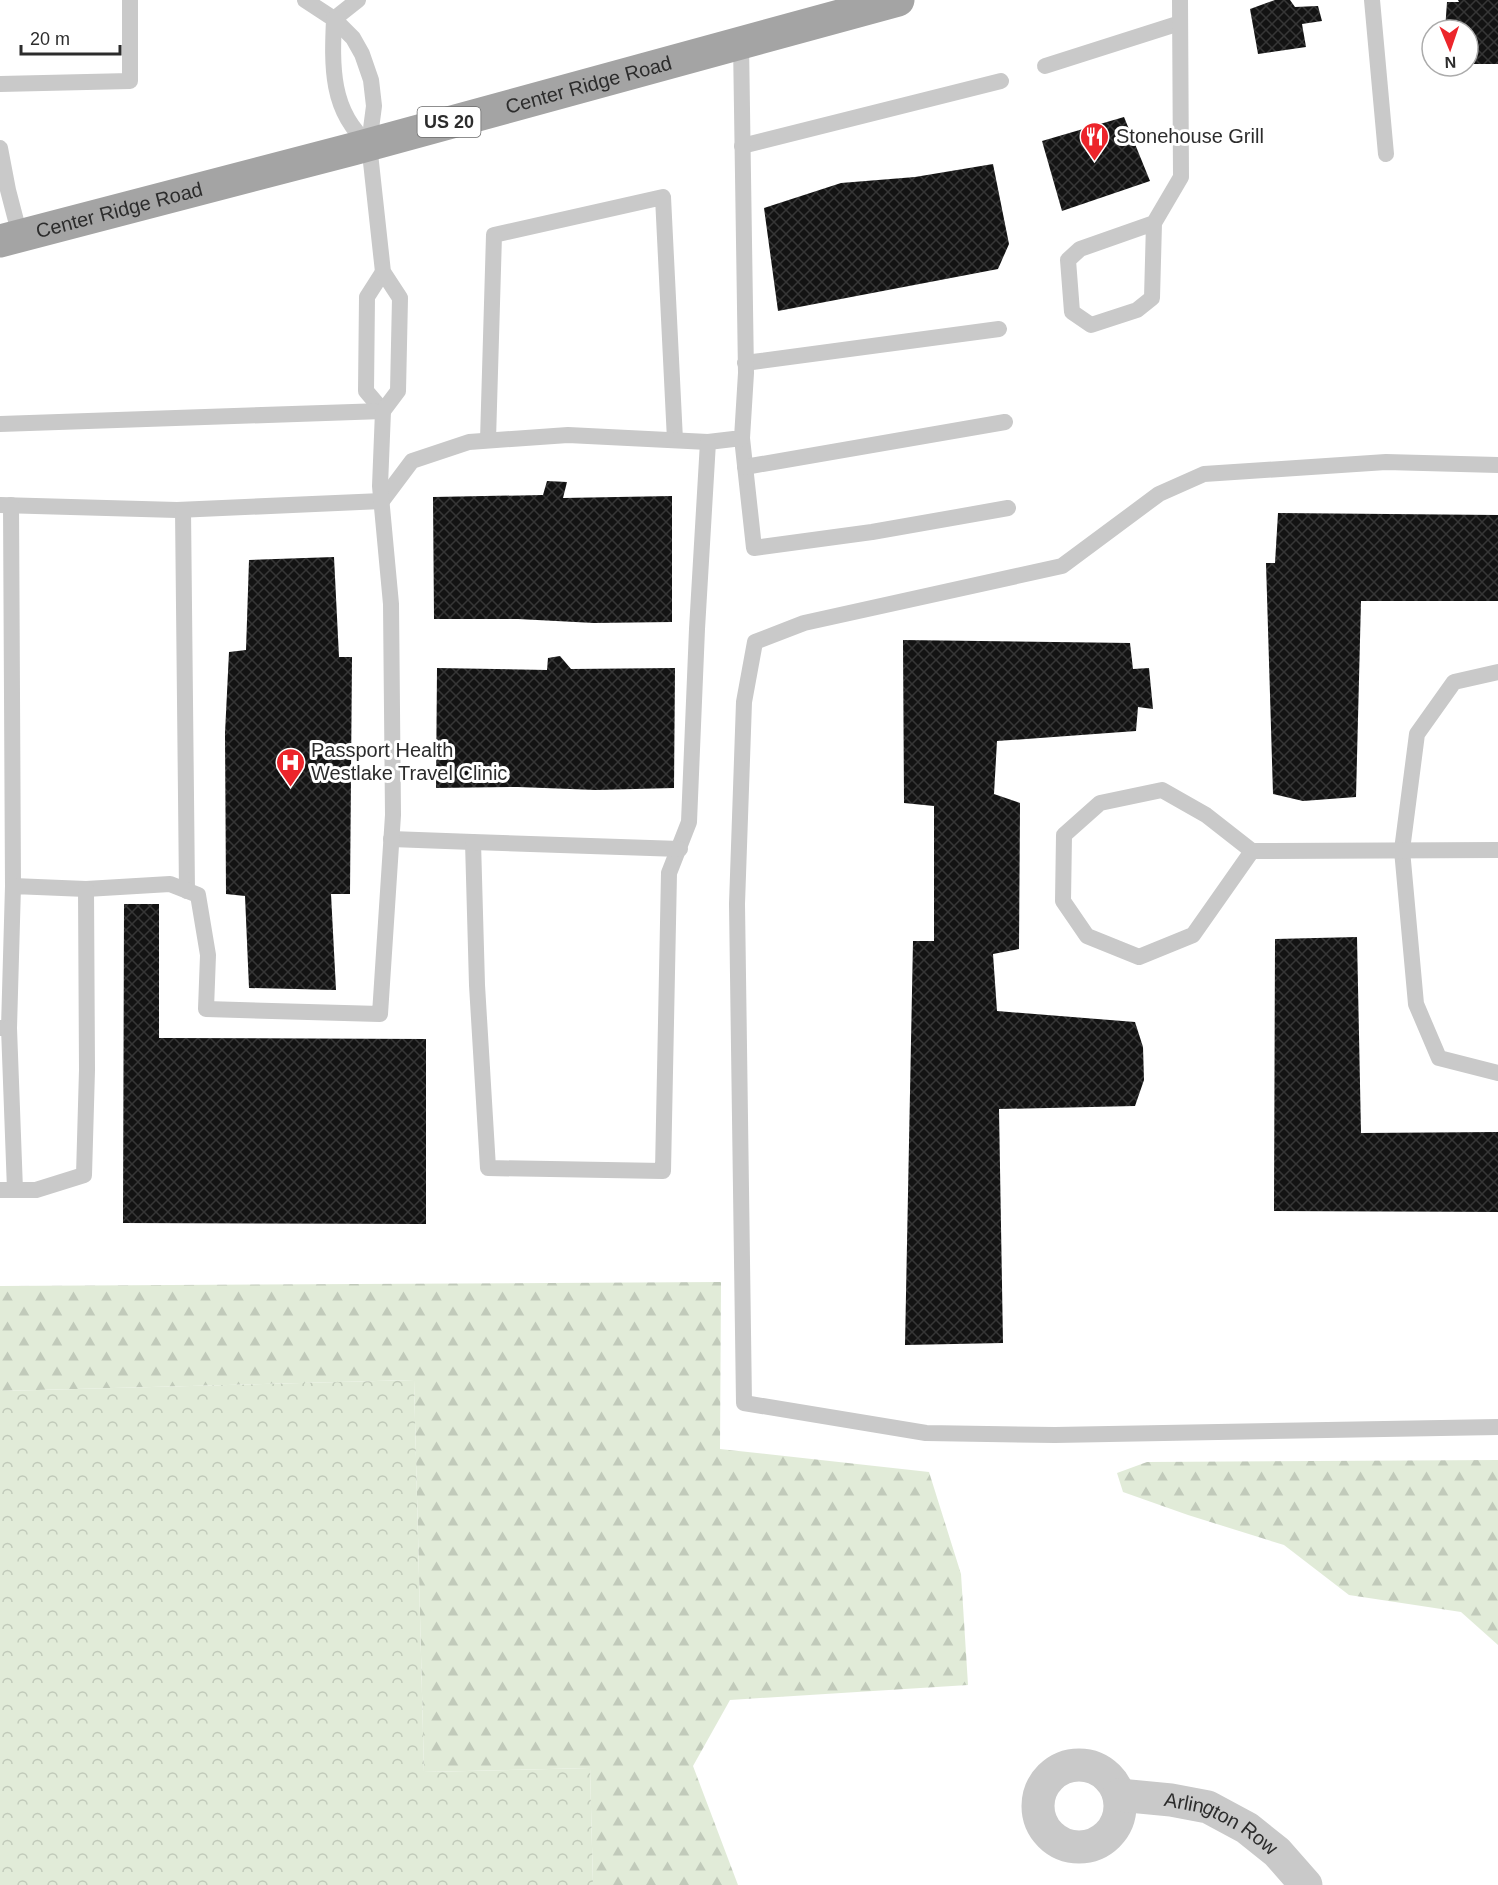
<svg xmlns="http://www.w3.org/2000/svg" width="1498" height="1885" viewBox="0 0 1498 1885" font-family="Arial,sans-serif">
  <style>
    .forest { fill: url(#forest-firs) }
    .park { fill: url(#park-crowns) }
    .building { fill: url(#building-cross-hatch) }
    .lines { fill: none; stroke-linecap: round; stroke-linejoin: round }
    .service { stroke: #c9c9c9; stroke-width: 16 }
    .minor { stroke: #c9c9c9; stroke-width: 33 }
    .primary { stroke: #a4a4a4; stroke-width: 33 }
    .labels { text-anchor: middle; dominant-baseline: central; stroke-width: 6; stroke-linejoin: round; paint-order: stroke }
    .shield { fill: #fff; stroke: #6b6b6b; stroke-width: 1.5 }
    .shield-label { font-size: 18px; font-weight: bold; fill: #2c2c2c }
    .street-label { font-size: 20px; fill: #2c2c2c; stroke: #fff }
    .poi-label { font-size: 20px; fill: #2c2c2c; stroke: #fff; text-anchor: start }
  </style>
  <defs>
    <pattern id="forest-firs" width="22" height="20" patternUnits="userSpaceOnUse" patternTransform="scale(1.5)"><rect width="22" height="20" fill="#e1ebd8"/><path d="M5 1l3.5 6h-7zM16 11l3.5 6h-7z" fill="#c1caba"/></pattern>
    <pattern id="park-crowns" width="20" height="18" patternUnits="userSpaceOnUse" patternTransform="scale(1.5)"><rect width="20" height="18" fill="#e1ebd8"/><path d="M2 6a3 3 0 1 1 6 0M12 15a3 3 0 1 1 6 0" fill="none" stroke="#c1caba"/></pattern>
    <pattern id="building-cross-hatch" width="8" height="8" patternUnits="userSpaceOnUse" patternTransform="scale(1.5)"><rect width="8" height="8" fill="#131313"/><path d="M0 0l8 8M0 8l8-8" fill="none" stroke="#363636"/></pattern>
  </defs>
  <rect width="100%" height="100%" fill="#fff"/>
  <g class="forest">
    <polygon points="721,1282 720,1449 929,1472 961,1574 968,1685 730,1700 693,1766 738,1885 593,1885 590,1768 424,1772 414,1380 0,1391 0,1286"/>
    <polygon points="1498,1460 1498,1645 1461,1612 1349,1595 1284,1545 1188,1515 1123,1492 1117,1473 1147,1462"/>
  </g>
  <polygon class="park" points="414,1380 424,1772 590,1768 593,1885 0,1885 0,1391"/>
  <g class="building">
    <polygon points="1275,0 1290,0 1295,7 1318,6 1322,21 1302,24 1306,47 1258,54 1250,9"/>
    <polygon points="1458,0 1498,0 1498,64 1468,64 1468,30 1445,30 1447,2 1459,2"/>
    <polygon points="1124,117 1150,181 1062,211 1042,141"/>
    <polygon points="993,164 1009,244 998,269 778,311 764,208 841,183 915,177"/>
    <polygon points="547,481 567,482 563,498 672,496 672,622 594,623 518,619 434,619 433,497 543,495"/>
    <polygon points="1278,513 1498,515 1498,601 1361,601 1356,797 1303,801 1273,794 1266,563 1275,563"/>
    <polygon points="334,557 339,657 352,657 350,894 331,894 336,990 249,988 245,896 226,894 225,733 229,652 246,650 249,560"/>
    <polygon points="903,640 1130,643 1133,669 1149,668 1153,709 1138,707 1136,731 997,741 994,794 1020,803 1019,949 993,954 997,1011 1135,1022 1143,1047 1144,1080 1135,1106 999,1109 1003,1343 905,1345 913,941 934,941 934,806 904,803"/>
    <polygon points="560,656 571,669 675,668 674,788 596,790 518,787 436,788 437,668 547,670 548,658"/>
    <polygon points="124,904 159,904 159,1038 426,1039 426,1224 123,1223"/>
    <polygon points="1357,937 1361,1133 1498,1132 1498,1212 1274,1211 1275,939"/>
  </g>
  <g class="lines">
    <g class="service">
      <path d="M305,0l29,19c-2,46 -4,93 35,125"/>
      <polyline points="1372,0 1386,154"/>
      <polyline points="1045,66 1180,23"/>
      <polyline points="0,84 130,81 130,0"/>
      <polyline points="742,146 1001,81"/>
      <polyline points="0,148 8,190 20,236"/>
      <polyline points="1154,223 1080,249 1068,260 1072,312 1091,325 1137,310 1152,298 1154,223 1181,177 1180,0"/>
      <polyline points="745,363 999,329"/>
      <polyline points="383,411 366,391 367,297 383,272"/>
      <polyline points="0,424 383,411"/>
      <polyline points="742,438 754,548 872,532 1008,508"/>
      <polyline points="488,440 494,235 663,197 675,440"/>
      <polyline points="1498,465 1386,462 1204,474 1159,494 1062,566 804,623 755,642 744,702 737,904 744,1403 926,1433 1055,1435 1498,1427"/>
      <polyline points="745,467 1005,422"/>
      <polyline points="0,505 177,510 382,501 412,461 469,442 568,435 708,442 742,438 746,373 741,43"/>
      <polyline points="11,505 13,886"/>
      <polyline points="183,510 187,891"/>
      <polyline points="1498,672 1454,682 1417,734 1402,850 1416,1004 1439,1058 1498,1073"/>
      <polyline points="391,839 473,842 477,985 488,1168 663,1171 669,873 689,822 697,629 708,442"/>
      <polyline points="473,842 680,849"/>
      <polyline points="1252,851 1193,935 1139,957 1087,936 1063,901 1064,835 1100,803 1162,790 1206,815 1252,851 1498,850"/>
      <polyline points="0,1028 9,1028 13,886 86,889 170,884 198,895 208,955 206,1009 380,1014 393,815 391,604 380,486 383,411 398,391 400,298 383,272 369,144 374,106 371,80 362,54 353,38 334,19 358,0"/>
      <polyline points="9,1028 15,1190"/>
      <polyline points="0,1190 36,1190 84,1175 87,1070 86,889"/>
    </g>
    <g class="minor">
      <circle cx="1079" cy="1806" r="41"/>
      <path id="s1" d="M1119,1795l52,5 37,7 39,21 30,24 29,33"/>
    </g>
    <path class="primary" id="s2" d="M0,241l353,-92 545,-149"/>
  </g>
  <defs>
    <symbol id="restaurant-pin" viewBox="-11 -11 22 30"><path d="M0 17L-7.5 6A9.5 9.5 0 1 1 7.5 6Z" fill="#ec252b" stroke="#fff"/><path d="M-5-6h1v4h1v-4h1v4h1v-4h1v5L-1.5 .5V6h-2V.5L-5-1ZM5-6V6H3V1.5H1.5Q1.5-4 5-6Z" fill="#fff"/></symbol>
    <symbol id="hospital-pin" viewBox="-11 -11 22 30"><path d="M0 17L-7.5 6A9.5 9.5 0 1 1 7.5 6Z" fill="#ec252b" stroke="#fff"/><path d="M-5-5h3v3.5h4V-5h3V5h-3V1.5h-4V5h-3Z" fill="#fff"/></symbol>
  </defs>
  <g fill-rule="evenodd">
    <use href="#restaurant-pin" x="1078" y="120" width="33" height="45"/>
    <use href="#hospital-pin" x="274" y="746" width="33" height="45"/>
  </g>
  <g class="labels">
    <rect class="shield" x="417.5" y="107" width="63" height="30" rx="4.5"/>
    <g class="shield-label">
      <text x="449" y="122">US 20</text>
    </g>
    <g class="street-label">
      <text stroke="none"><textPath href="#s2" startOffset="609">Center Ridge Road</textPath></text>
      <text stroke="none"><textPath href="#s2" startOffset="123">Center Ridge Road</textPath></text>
      <text stroke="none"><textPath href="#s1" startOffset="108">Arlington Row</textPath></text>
    </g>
    <g class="poi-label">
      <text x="1116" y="136">Stonehouse Grill</text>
      <text x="311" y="750">Passport Health<tspan x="311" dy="23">Westlake Travel Clinic</tspan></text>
    </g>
  </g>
  <g transform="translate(1450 48) rotate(178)"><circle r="28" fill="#ffffff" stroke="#ababab" stroke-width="1.5"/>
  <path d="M0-4.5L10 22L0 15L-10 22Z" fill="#ec252b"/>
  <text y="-9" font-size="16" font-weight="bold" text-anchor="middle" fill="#2c2c2c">N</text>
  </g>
  <path d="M21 45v9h99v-9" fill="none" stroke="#2c2c2c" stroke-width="3"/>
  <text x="30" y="45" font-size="18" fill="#2c2c2c" stroke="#ffffff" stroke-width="4.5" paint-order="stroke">20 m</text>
</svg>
